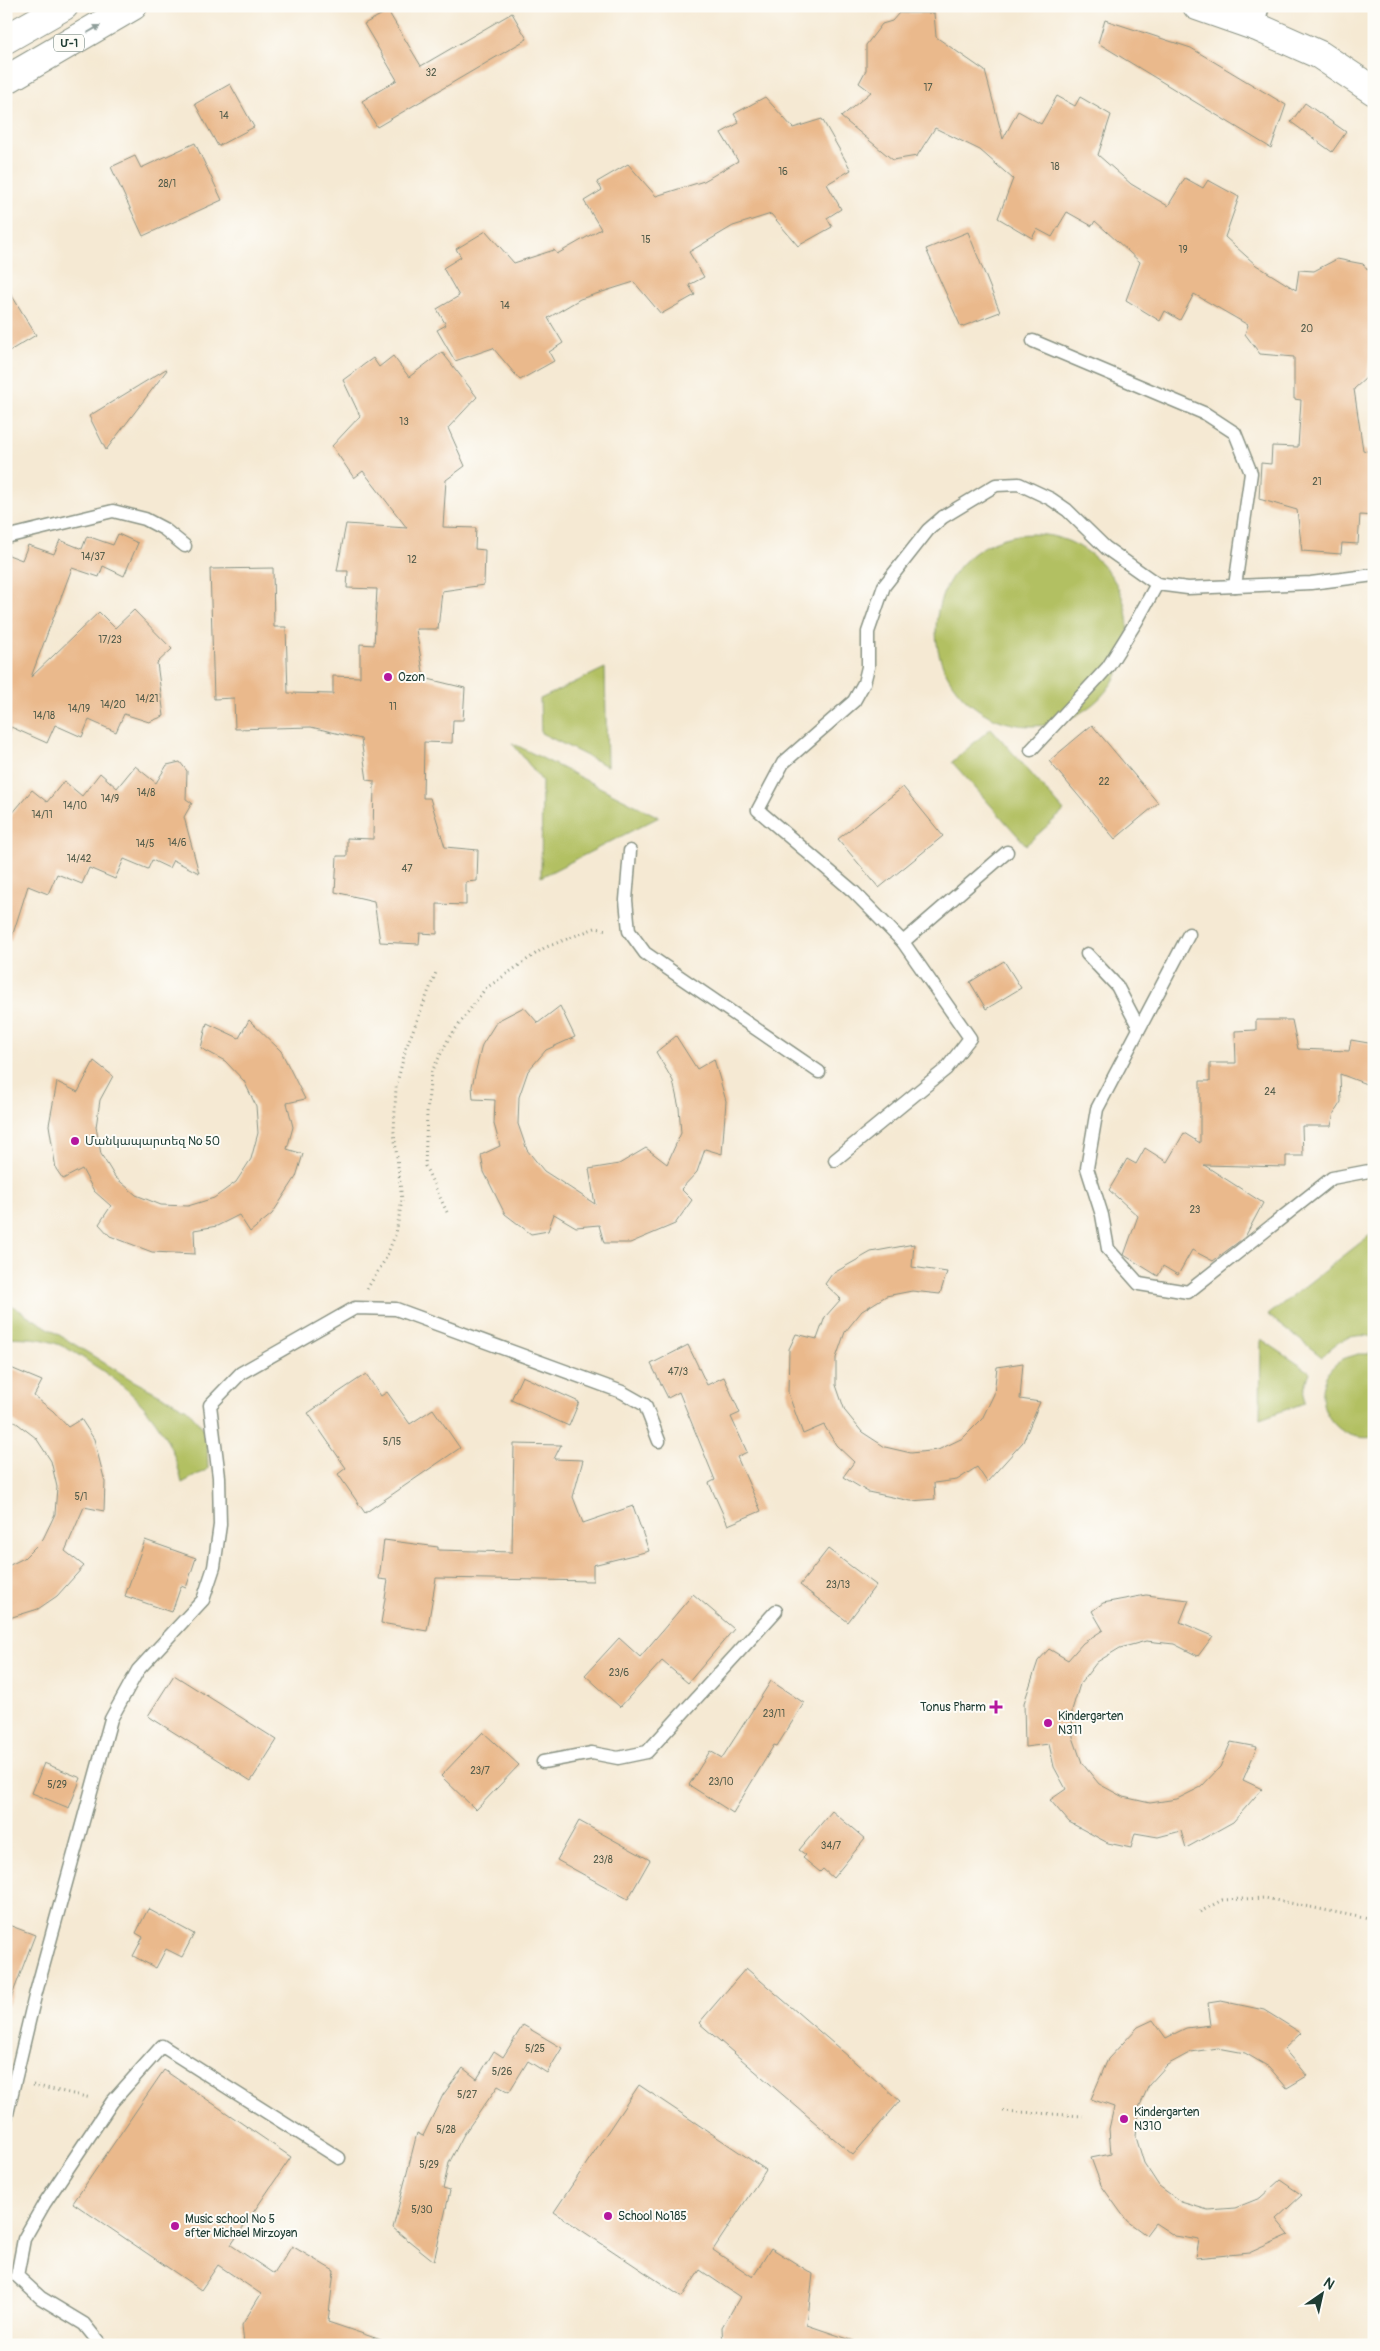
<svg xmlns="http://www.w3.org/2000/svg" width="1380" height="2351" viewBox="0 0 1380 2351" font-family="Pangolin,'Noto Sans Armenian',sans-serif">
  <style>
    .green { fill: #b2c062; stroke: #687e4b }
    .building { fill: #eab98c }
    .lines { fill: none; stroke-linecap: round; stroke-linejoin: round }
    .lane-casing { stroke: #8a9384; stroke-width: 15 }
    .secondary-casing { stroke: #8a9384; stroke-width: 30 }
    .highway-casing { stroke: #8a9384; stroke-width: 30 }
    .path { stroke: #8a9384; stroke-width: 3; stroke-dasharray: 1 4; stroke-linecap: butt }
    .lane { stroke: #fff; stroke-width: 12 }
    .secondary { stroke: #fff; stroke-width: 28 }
    .highway { stroke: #fff; stroke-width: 28 }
    .oneway { fill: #8f9e9a }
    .poi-dot { fill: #b5179e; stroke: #fdfcf7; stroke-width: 2 }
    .labels { text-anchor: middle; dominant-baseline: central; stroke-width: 4; stroke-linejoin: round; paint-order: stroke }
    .number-label { font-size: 10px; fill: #525c4a }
    .shield { fill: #fdfcf7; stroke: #62766e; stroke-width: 1 }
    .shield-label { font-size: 11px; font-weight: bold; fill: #1f3d34 }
    .poi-label { font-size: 12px; fill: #1f3d34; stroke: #fdfcf7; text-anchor: start }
  </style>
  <rect width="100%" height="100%" fill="#fdfcf7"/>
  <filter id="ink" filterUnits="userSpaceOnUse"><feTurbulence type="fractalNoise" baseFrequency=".02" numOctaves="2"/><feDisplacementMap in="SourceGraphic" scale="10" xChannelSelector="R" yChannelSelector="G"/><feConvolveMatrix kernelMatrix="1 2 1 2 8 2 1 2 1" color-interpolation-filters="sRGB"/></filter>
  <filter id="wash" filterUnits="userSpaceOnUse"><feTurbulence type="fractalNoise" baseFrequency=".0096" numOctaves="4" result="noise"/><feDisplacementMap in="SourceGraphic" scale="20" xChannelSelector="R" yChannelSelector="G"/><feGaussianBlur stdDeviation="1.12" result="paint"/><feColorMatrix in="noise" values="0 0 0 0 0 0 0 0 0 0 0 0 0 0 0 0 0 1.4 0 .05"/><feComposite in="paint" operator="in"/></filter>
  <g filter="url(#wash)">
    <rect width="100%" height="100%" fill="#f5e9d3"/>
    <g class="green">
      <circle cx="1032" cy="630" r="96"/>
      <polygon points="605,668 607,766 541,733 540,699"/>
      <polygon points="991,728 1064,811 1026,845 952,762"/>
      <polygon points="512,743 659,817 541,877 542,781"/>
      <path d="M1374,1232v105c-22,-5 -38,4 -52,20l-54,-42z"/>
      <path d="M6,1302l126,78 55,29 17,20 3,8 1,32 -26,14c-11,-54 -45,-91 -90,-119 -13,-9 -28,-19 -44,-23 -13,-4 -28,-3 -42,-4z"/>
      <polygon points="1261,1339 1310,1372 1305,1386 1304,1403 1260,1419"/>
      <path d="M1358,1354h16v83c-47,8 -73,-54 -31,-78 4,-2 10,-3 15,-5z"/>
    </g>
    <g id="blocks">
      <g class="building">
        <polygon points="388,11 421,66 512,13 527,39 377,127 362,101 397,80 364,24"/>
        <polygon points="899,13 934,13 936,37 985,71 1003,139 1018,111 1041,124 1057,96 1075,106 1080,97 1111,115 1098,155 1131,184 1168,206 1185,178 1203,188 1208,180 1239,197 1225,237 1256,265 1296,290 1299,270 1314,271 1337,259 1363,264 1374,277 1374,325 1367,377 1354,389 1363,450 1374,453 1374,516 1360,515 1358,544 1342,543 1341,554 1302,551 1297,510 1259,499 1261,463 1271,464 1272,446 1298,447 1301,400 1294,399 1294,357 1260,354 1245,334 1248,325 1194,294 1180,320 1165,311 1160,321 1126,300 1140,262 1095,221 1092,226 1067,212 1052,237 1037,229 1032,238 998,218 1013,179 980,150 935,128 917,156 893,160 841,117 871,92 859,83 866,70 866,45 882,24 892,21"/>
        <polygon points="1105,20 1191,48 1286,105 1271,148 1098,43"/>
        <polygon points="230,84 254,127 218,146 195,104"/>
        <polygon points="765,97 793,128 822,119 851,170 827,184 841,209 827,218 832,227 798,246 771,214 733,226 689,252 704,277 689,285 695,295 661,314 634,282 580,299 548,318 563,343 549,352 554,361 520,380 493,348 455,361 437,330 446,325 437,309 459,296 443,268 461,257 456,249 486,231 514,263 554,250 557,254 601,229 584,201 602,190 597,182 628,164 656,196 704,181 738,161 721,133 739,123 734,114"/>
        <polygon points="1305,103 1346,132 1332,152 1291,122"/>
        <polygon points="195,143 222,200 143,236 111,167 135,156 141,168"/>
        <polygon points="968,232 1000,312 961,327 926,249"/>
        <polygon points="6,286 36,335 6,353"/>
        <polygon points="442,352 477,397 448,428 465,466 446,480 443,527 476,528 475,549 485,550 484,585 442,591 438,629 416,629 424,678 465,688 463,720 453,720 452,743 424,742 423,798 430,798 445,847 478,850 477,881 466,882 466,905 437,904 437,934 420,933 419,944 380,942 374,901 335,892 337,856 347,856 347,838 373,839 374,781 367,780 361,739 311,727 235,729 234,698 214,699 210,569 273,568 274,627 286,627 288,693 333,694 333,676 360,677 360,644 374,645 377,589 347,588 348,571 337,571 346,524 407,528 363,471 354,478 332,446 360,416 343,380 373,358 379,367 393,356 409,377"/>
        <polygon points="166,369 167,370 106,450 89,416"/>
        <polygon points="118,534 138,543 124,576 103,566 99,577 72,568 31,677 99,612 115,628 134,610 172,649 157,663 164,716 149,722 124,714 116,732 89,720 82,737 55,725 47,743 11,727 8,736 6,735 6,554 22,560 28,545 54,554 60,540 82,549 87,536 113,545"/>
        <polygon points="1092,725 1158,803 1115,839 1049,761"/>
        <polygon points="180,762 187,771 186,799 192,803 184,817 199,873 173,860 169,868 152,860 148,869 124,859 115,879 89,868 82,884 57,874 48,894 28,886 11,940 6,939 6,821 32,790 47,802 64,781 82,796 100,773 117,788 135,766 156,783 167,765"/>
        <polygon points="903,787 943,836 879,888 838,839"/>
        <polygon points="1004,961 1021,988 986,1009 970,982"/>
        <polygon points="560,1006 575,1037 546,1050 528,1071 519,1097 518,1124 527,1150 544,1171 595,1204 589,1169 619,1164 646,1148 667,1164 681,1133 679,1108 673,1081 656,1052 676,1036 697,1069 714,1059 726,1101 722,1154 705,1149 697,1172 681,1189 692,1200 675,1224 630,1243 604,1243 599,1225 576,1227 554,1214 548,1231 531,1234 505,1214 484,1172 481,1155 500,1146 494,1124 495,1100 473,1099 472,1086 482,1045 497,1021 524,1007 538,1023"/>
        <polygon points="249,1020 281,1051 305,1099 287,1103 293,1127 287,1149 303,1154 296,1177 272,1214 250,1232 239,1215 217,1226 194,1230 195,1254 152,1252 110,1236 99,1224 111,1206 94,1191 82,1169 63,1179 56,1169 49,1125 57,1082 78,1092 94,1061 113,1076 100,1100 96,1127 101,1154 115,1177 136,1195 161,1205 188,1206 214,1198 236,1182 251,1159 258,1133 256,1106 244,1081 225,1061 201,1048 207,1023 239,1038"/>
        <polygon points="1256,1020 1292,1020 1298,1049 1349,1051 1351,1040 1374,1044 1374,1087 1340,1074 1341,1102 1334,1113 1331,1126 1302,1126 1303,1156 1286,1156 1286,1167 1204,1165 1263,1203 1245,1237 1213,1261 1192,1250 1178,1275 1163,1266 1158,1276 1124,1255 1138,1216 1109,1190 1127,1159 1136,1164 1145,1148 1167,1162 1184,1133 1200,1143 1200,1081 1210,1081 1210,1063 1236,1063 1235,1031 1256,1030"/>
        <polygon points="914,1244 912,1267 947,1272 940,1294 912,1291 886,1296 862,1311 845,1332 836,1358 836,1385 845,1411 862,1432 885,1447 911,1453 938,1450 963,1438 982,1419 994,1394 997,1367 1023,1363 1020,1399 1040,1402 1023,1442 987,1482 977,1467 957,1480 934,1483 935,1499 911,1501 868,1492 843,1477 854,1462 836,1445 824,1425 803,1434 788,1393 789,1349 796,1334 817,1339 825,1317 841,1299 825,1284 832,1274 871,1252"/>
        <polygon points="688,1345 707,1385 724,1377 740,1413 731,1417 747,1452 737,1457 761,1511 728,1525 709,1483 715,1480 679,1392 668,1398 651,1364"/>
        <polygon points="6,1366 42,1381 34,1396 53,1411 68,1427 81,1419 94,1439 105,1482 104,1511 84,1507 65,1551 84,1566 57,1596 38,1609 6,1619 6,1567 24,1558 43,1539 55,1514 57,1487 51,1461 36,1438 14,1421 6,1418"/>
        <polygon points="366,1374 381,1396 387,1392 410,1424 433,1409 460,1448 365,1513 338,1474 346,1468 308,1413"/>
        <polygon points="522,1376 579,1402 569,1426 511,1400"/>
        <polygon points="514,1444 561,1445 554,1459 583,1460 573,1497 583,1523 633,1506 649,1551 593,1565 593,1581 436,1578 427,1631 381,1623 388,1580 379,1579 384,1540 438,1547 438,1550 512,1552"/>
        <polygon points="145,1540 196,1558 186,1588 181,1586 172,1612 125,1596"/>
        <polygon points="828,1549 876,1585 848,1622 800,1585"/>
        <polygon points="693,1594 734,1629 688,1683 662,1661 620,1707 585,1675 619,1638 640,1657"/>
        <polygon points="1146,1595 1189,1600 1180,1622 1213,1636 1198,1656 1174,1644 1146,1641 1120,1648 1097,1662 1080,1684 1072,1710 1073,1737 1082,1763 1099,1784 1123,1797 1150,1803 1177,1799 1201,1787 1220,1767 1231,1742 1257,1747 1243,1780 1262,1789 1233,1822 1186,1848 1181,1831 1158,1837 1135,1833 1131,1848 1108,1843 1069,1822 1050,1800 1066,1789 1054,1767 1049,1744 1025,1747 1024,1703 1038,1661 1049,1649 1068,1660 1083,1643 1103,1630 1092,1611 1103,1603"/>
        <polygon points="174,1675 277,1740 251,1781 148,1716"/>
        <polygon points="771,1681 804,1703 777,1746 774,1745 733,1813 689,1785 710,1751 722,1758"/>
        <polygon points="483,1732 519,1765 476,1810 441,1776"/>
        <polygon points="44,1763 81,1778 69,1808 32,1793"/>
        <polygon points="832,1811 865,1839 833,1878 823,1869 820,1872 803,1858 806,1855 799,1850"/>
        <polygon points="579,1821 650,1860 628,1899 557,1860"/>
        <polygon points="148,1909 194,1934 182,1957 166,1949 156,1968 133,1956 143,1937 136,1933"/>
        <polygon points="6,1924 35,1935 8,2006 6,2006"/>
        <polygon points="746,1968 900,2101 853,2155 699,2023"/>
        <polygon points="1221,2001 1264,2010 1301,2033 1284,2049 1307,2076 1287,2088 1269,2067 1245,2053 1218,2048 1191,2052 1167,2065 1149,2085 1138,2110 1136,2137 1144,2163 1159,2186 1181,2202 1208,2210 1235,2208 1260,2198 1280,2180 1302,2195 1276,2219 1289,2235 1249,2253 1196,2258 1199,2240 1175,2236 1155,2223 1146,2235 1127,2221 1101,2185 1091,2158 1111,2154 1109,2129 1114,2107 1091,2099 1108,2059 1138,2027 1153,2020 1166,2038 1186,2028 1211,2025 1208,2003"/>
        <polygon points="523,2025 562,2048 547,2073 528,2061 509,2092 498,2086 464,2134 449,2163 443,2189 450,2191 434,2261 393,2228 417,2133 423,2136 443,2095 463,2068 477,2079 494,2051 503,2057"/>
        <polygon points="164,2070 291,2157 231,2245 274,2274 292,2246 334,2271 328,2322 384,2341 383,2345 244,2345 242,2325 261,2294 218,2265 201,2290 73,2203"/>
        <polygon points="639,2085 766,2170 713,2250 753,2277 771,2248 813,2274 807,2325 854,2341 853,2345 723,2345 722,2328 740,2297 700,2270 682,2297 554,2212"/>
      </g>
    </g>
  </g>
  <g filter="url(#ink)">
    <use href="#blocks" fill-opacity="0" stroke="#8a9384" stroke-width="1"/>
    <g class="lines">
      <defs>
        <g id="lane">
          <polyline points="1257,27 1263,6"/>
          <polyline points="1033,341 1206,414 1235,433 1251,473 1235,586"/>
          <polyline points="6,537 113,511 145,519 164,529 185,546"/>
          <polyline points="1031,750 1108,667 1136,622 1157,584"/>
          <polyline points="630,851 626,900 629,931 645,953 819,1072"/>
          <polyline points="1189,934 1097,1109 1087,1168 1102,1215 1108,1249 1139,1284 1188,1292 1332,1178 1374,1170"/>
          <polyline points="903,942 1007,852"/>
          <polyline points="1087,954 1117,986 1139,1028"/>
          <polyline points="835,1160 946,1069 970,1038 903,942 854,892 758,810 783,763 854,701 864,683 868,667 868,632 884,586 928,530 943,517 996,485 1019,484 1051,499 1067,510 1106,548 1157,584 1188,588 1311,583 1374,575"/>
          <polyline points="543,1762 592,1753 618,1758 647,1752 776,1611"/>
          <polyline points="6,2118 35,1996 111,1719 138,1670 203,1600 214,1567 220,1525 219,1477 210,1405 241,1373 355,1308 396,1309 622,1392 645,1405 659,1441"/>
          <polyline points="101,2345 84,2324 41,2298 17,2276 24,2239 44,2204 112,2102 162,2046 339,2158"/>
        </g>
        <polyline id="secondary" points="1197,6 1257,27 1320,55 1374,91"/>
        <g id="highway">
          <polyline points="6,39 64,6"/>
          <polyline points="6,80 133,6"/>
        </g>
      </defs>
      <use href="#lane" class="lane-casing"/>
      <use href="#secondary" class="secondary-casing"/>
      <use href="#highway" class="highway-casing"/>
      <g class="path">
        <polyline points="447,1212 425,1166 427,1113 431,1073 449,1038 485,989 544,948 595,928 608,930"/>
        <polyline points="367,1289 385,1260 396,1233 402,1200 394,1132 396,1087 406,1048 437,970"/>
        <polyline points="1200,1912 1222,1900 1265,1898 1374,1920"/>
        <polyline points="33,2085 91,2098"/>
        <polyline points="1003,2111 1083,2116"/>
      </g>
      <use href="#lane" class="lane"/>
      <use href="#secondary" class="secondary"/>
      <use href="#highway" class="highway"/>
    </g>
    <defs><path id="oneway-solid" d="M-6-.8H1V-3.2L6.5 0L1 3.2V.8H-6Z" transform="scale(1.25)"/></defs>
    <use class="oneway" href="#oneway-solid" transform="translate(94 29) rotate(-30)"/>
  </g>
  <g class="poi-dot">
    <circle cx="388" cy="677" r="5"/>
    <circle cx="75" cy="1141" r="5"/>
    <path d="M993.5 1699.5h5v5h5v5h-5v5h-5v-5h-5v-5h5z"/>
    <circle cx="1048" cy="1723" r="5"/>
    <circle cx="1124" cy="2119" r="5"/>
    <circle cx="608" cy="2216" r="5"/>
    <circle cx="175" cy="2226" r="5"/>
  </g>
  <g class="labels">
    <g class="number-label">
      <text x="431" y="73">32</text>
      <text x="928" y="88">17</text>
      <text x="224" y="116">14</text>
      <text x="1055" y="167">18</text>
      <text x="783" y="172">16</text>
      <text x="167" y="184">28/1</text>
      <text x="646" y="240">15</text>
      <text x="1183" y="250">19</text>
      <text x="505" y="306">14</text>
      <text x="1307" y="329">20</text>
      <text x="404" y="422">13</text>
      <text x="1317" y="482">21</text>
      <text x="93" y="557">14/37</text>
      <text x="412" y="560">12</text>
      <text x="110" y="640">17/23</text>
      <text x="147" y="699">14/21</text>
      <text x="113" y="705">14/20</text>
      <text x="393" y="707">11</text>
      <text x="79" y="709">14/19</text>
      <text x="44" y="716">14/18</text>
      <text x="1104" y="782">22</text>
      <text x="146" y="793">14/8</text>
      <text x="110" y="799">14/9</text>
      <text x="75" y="806">14/10</text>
      <text x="42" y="815">14/11</text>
      <text x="177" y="843">14/6</text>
      <text x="145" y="844">14/5</text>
      <text x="79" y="859">14/42</text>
      <text x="407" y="869">47</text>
      <text x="1270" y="1092">24</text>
      <text x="1195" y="1210">23</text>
      <text x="678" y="1372">47/3</text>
      <text x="392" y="1442">5/15</text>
      <text x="81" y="1497">5/1</text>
      <text x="838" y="1585">23/13</text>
      <text x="619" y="1673">23/6</text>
      <text x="774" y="1714">23/11</text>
      <text x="480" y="1771">23/7</text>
      <text x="721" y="1782">23/10</text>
      <text x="57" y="1785">5/29</text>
      <text x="831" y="1846">34/7</text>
      <text x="603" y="1860">23/8</text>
      <text x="535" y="2049">5/25</text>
      <text x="502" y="2072">5/26</text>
      <text x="467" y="2095">5/27</text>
      <text x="446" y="2130">5/28</text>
      <text x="429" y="2165">5/29</text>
      <text x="422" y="2210">5/30</text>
    </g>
    <rect class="shield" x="54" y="34.5" width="30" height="17" rx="4"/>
    <g class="shield-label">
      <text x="69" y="43">Մ-1</text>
    </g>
    <g class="poi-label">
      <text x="398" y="677">Ozon</text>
      <text x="85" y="1141">Մանկապարտեզ № 50</text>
      <text x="986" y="1707" text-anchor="end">Tonus Pharm</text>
      <text x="1058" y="1716">Kindergarten<tspan x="1058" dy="14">N311</tspan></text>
      <text x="1134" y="2112">Kindergarten<tspan x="1134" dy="14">N310</tspan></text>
      <text x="618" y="2216">School No185</text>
      <text x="185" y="2219">Music school No 5<tspan x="185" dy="14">after Michael Mirzoyan</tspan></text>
    </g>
  </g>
  <rect width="1380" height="2351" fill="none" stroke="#fdfcf7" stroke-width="25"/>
  <g transform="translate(1322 2294) rotate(34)" stroke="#fdfcf7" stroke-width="4" paint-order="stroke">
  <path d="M0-4L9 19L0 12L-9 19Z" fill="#1f3d34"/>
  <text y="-8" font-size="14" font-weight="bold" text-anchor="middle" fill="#1f3d34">N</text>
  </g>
</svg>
